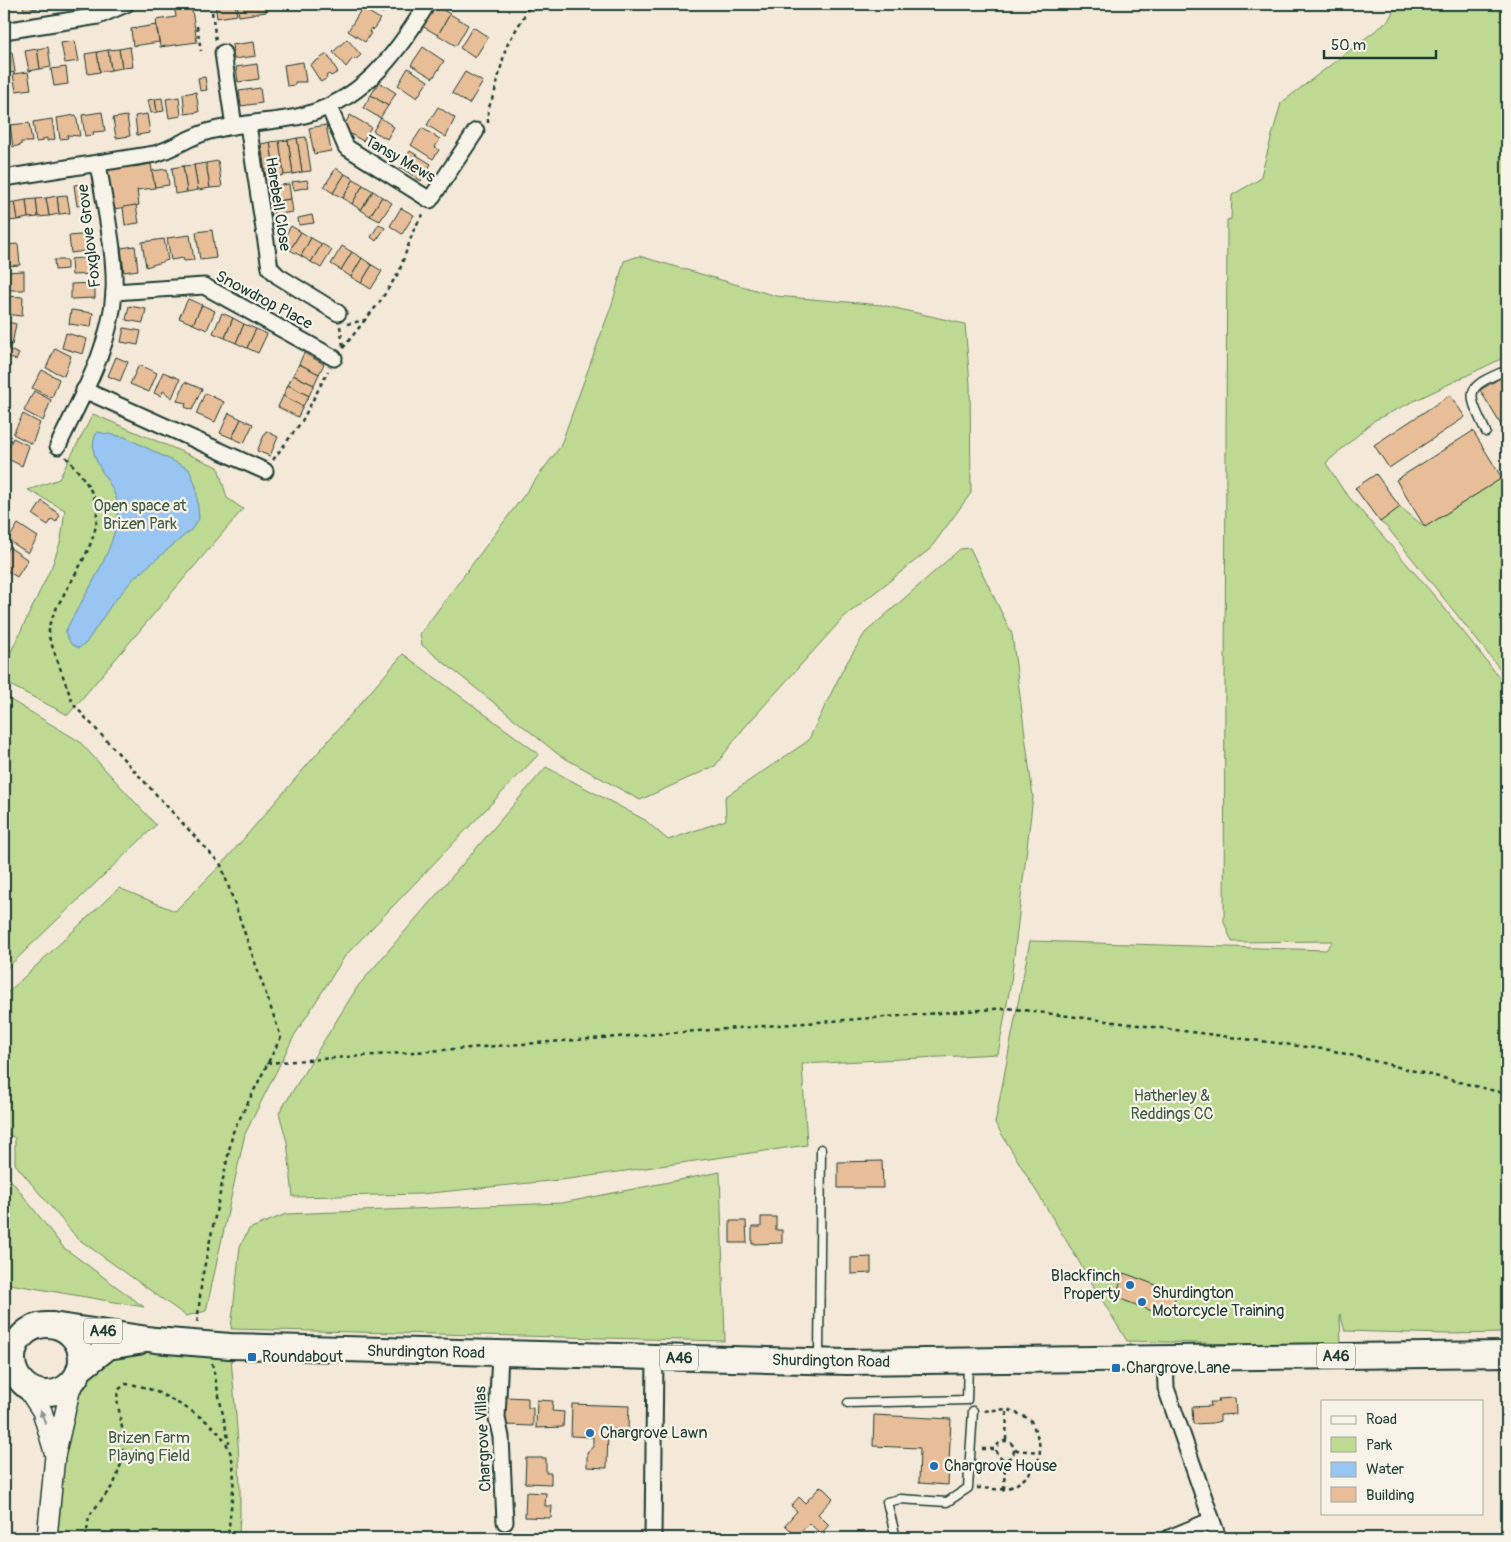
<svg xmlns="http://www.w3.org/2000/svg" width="1511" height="1542" viewBox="0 0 1511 1542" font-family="Pangolin,sans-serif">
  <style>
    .green { fill: #bed991; stroke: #6e8b62 }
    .water { fill: #99c5f3; stroke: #688fa7 }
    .building { fill: #e8be98; stroke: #1f3d34 }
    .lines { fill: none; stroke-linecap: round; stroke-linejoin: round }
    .service-casing { stroke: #1f3d34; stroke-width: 11 }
    .minor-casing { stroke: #1f3d34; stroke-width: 19 }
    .tertiary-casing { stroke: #1f3d34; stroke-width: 22 }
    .primary-casing { stroke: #1f3d34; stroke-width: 28 }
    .path { stroke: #1f3d34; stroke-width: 2.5; stroke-dasharray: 4 4; stroke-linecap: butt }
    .service { stroke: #f7f3e8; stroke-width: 8 }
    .minor { stroke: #f7f3e8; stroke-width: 15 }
    .tertiary { stroke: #f7f3e8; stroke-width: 19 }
    .primary { stroke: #f7f3e8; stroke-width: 24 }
    .oneway { fill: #8b988e }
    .poi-dot { fill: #1f6fb2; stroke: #f7f3e8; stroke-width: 2 }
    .labels { text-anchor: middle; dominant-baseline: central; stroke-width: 4.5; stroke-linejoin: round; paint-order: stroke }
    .shield { fill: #f7f3e8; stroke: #60746a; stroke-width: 1 }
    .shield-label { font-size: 15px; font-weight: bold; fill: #1f3d34 }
    .street-label { font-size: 16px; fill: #1f3d34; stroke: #f7f3e8 }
    .park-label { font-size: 16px; fill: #3f5c47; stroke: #f7f3e8 }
    .poi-label { font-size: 16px; fill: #1f3d34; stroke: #f7f3e8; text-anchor: start }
  </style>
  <rect width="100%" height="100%" fill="#f4e8d8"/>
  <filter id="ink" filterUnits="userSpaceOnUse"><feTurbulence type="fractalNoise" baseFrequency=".02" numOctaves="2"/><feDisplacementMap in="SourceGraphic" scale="10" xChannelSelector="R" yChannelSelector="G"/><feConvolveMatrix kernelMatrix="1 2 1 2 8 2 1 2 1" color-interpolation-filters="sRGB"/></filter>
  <g filter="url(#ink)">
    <g class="green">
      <polygon points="1397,4 1507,4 1507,356 1375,420 1326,463 1343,490 1438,600 1500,678 1507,752 1507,1333 1445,1334 1345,1331 1340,1314 1341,1347 1127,1341 995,1123 1030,941 1326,950 1333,941 1232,942 1224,922 1227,220 1231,219 1232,195 1260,179 1281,103 1388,21"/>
      <polygon points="639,256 776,296 882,305 965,324 970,384 971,493 930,549 844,617 744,728 715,766 640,800 559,755 422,645 420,634 560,447 613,301 624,261"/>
      <polygon points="93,414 218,467 227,498 243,509 68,715 4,682 4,666 52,566 61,540 65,510 28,490 59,479"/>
      <polygon points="1502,478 1507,485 1507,662 1500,669 1387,527 1380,522 1400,507 1425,527"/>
      <polygon points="970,548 1012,634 1033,797 1011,981 998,1054 802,1064 807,1145 569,1179 421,1194 293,1197 287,1142 279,1113 358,986 546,767 645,820 668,840 726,820 725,797 808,741 843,669 865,633 960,549"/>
      <polygon points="403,654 539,754 345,956 294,1036 245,1134 206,1311 186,1316 77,1238 15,1164 15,1138 4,1132 4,996 119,888 175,911 221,865"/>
      <polygon points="4,696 79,741 156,825 4,971"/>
      <polygon points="4,1171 63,1247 144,1307 4,1283"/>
      <polygon points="720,1172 725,1341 231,1329 240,1246 249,1229 286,1214 562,1203"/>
      <path d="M230,1346c5,64 13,128 9,192h-192l25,-156 36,-35z"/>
    </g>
    <path class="water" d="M97,432l28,5 64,32 7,17 3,33 -8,11 -57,48 -22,26 -26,39 -7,5 -8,-4 -6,-12c19,-38 48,-75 53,-119 3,-30 -37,-51 -21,-81z"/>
    <g class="building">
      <polygon points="23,4 37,4 38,8 24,10"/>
      <polygon points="174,4 191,4 197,42 160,47 156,20 176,17"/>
      <polygon points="215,4 235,4 237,15 217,18"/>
      <polygon points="237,4 265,4 266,12 239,16"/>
      <polygon points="367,4 388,4 383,13"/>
      <polygon points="432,4 450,14 438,35 420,25"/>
      <polygon points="362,8 380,19 373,30 371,28 369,32 371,33 365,42 348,31"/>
      <polygon points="450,14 468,25 456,46 438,35"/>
      <polygon points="156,25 159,42 133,46 131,29"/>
      <polygon points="473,27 488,37 475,58 460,48"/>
      <polygon points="347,39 361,55 355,60 353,58 346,67 333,52"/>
      <polygon points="75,41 79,61 65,63 61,43"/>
      <polygon points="254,42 256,56 234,59 232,45"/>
      <polygon points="48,47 51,67 40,69 37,49"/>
      <polygon points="130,47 133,67 122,68 119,49"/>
      <polygon points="423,47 444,61 433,78 411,65"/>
      <polygon points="37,49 40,69 29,71 25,51"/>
      <polygon points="119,49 122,68 111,70 108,50"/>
      <polygon points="108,50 111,70 100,72 97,52"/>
      <polygon points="12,52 15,72 4,74 4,54"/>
      <polygon points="97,52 100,72 88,74 85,54"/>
      <polygon points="327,54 338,72 331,76 329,74 326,76 327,78 321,82 310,65"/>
      <polygon points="303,62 306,82 295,82 295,85 287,86 284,65"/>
      <polygon points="257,64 259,79 238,82 236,67"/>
      <polygon points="66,67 68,84 54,86 51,69"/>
      <polygon points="408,68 428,81 417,98 398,85"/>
      <polygon points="28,72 31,89 16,91 13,74"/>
      <polygon points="465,72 483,82 469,104 452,93"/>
      <polygon points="205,77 207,90 200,91 198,78"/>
      <polygon points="379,82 396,93 388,106 371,95"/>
      <polygon points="260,88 262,103 241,106 239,91"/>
      <polygon points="196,92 199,112 185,114 183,94"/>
      <polygon points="371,95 388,106 380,118 363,108"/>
      <polygon points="179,97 181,116 169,118 166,99"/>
      <polygon points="162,98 164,111 157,112 155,99"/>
      <polygon points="155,99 157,112 151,113 148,100"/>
      <polygon points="438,107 455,118 446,137 427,125"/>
      <polygon points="102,112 105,131 93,132 94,135 85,136 82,115"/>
      <polygon points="147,114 150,133 137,135 135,116"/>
      <polygon points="76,115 80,136 67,135 68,138 60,139 57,118"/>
      <polygon points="350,115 371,127 363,141 342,129"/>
      <polygon points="127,116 130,136 116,138 113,118"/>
      <polygon points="381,118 394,127 387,139 373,131"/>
      <polygon points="52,119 55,139 47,141 47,138 43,139 43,141 36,142 33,122"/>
      <polygon points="29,123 32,142 21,142 21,145 13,147 10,125"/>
      <polygon points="6,124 9,144 4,145 4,125"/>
      <polygon points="326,125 331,151 314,154 309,128"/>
      <polygon points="422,128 440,139 435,147 439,150 433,159 411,145"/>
      <polygon points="306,137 311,171 302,172 297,138"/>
      <polygon points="297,138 302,172 293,174 288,140"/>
      <polygon points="288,140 293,174 284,175 279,141"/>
      <polygon points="279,141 284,175 275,177 270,142"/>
      <polygon points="270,142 275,177 266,178 261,144"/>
      <polygon points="410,151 431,164 421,181 400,167"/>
      <polygon points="218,161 222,187 210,188 206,163"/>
      <polygon points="133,162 133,167 151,164 155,188 137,190 139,205 114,209 107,166"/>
      <polygon points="206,163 210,188 198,190 194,165"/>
      <polygon points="194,165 198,190 187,192 183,166"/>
      <polygon points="183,166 187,192 175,194 172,168"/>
      <polygon points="336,168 345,174 333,193 324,187"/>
      <polygon points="167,169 169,185 155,187 152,171"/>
      <polygon points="345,174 354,179 343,198 333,193"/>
      <polygon points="354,179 363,185 352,204 343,198"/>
      <polygon points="307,180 309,187 294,190 292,182"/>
      <polygon points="87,184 89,204 77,206 74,185"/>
      <polygon points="289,184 291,199 271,202 269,187"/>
      <polygon points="363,185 373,191 361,210 352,204"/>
      <polygon points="373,191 382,197 370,216 361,210"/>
      <polygon points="67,195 70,213 59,214 57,196"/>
      <polygon points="57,196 59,214 49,216 46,198"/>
      <polygon points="382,197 392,203 380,221 370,216"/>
      <polygon points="46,198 49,216 38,217 36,199"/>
      <polygon points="36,199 38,217 28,218 26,200"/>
      <polygon points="291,199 293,212 274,215 271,202"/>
      <polygon points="26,200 28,218 18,220 15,202"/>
      <polygon points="15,202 18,220 7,221 4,203"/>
      <polygon points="136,205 139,223 125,225 123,207"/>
      <polygon points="401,208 414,215 402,234 390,226"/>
      <polygon points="312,215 314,223 299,225 298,218"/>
      <polygon points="379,224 385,228 376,241 371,237"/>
      <polygon points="291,226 301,232 290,250 280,244"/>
      <polygon points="212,230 216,258 200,260 196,232"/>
      <polygon points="301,232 311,238 301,256 290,250"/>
      <polygon points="90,234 92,250 71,253 69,236"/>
      <polygon points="190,235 194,260 184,261 183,258 171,260 167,238"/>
      <polygon points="311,238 322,244 311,262 301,256"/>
      <polygon points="164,239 168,260 146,267 142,242"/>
      <polygon points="18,244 20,265 4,266 4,245"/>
      <polygon points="322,244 332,250 321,268 311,262"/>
      <polygon points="135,246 138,270 124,272 121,248"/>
      <polygon points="342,246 352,252 341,270 331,264"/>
      <polygon points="352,252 362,258 351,277 341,270"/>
      <polygon points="94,257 95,274 72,275 71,259"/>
      <polygon points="362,258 372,265 361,283 351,277"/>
      <polygon points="54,260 67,260 67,269 55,270"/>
      <polygon points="372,265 382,271 371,289 361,283"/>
      <polygon points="24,271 24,290 4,290 4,272"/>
      <polygon points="95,283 95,298 71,299 71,284"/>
      <polygon points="4,296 23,297 22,316 4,314"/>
      <polygon points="188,299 202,305 193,324 179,318"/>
      <polygon points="202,305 215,311 207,330 193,324"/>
      <polygon points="129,306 146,309 143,323 126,320"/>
      <polygon points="71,310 93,313 91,327 69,324"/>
      <polygon points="222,313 233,318 225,338 213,333"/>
      <polygon points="233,318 244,324 236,343 225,338"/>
      <polygon points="4,321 16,324 12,345 4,343"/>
      <polygon points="244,324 256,329 247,348 236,343"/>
      <polygon points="124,328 141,331 138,345 121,342"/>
      <polygon points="256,329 267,334 258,353 247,348"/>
      <polygon points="66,333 87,339 83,354 62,348"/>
      <polygon points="55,348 71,356 64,376 46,368"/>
      <polygon points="7,349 19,354 16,360 4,355"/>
      <polygon points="304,353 324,364 319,374 299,364"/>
      <polygon points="116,357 128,362 120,381 108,376"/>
      <polygon points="299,364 319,374 314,385 293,375"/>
      <polygon points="139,365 157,373 149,392 130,384"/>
      <polygon points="42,370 59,379 52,398 32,388"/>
      <polygon points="163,372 180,379 172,398 163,391 161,396 154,393"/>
      <polygon points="1507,374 1507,435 1480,390"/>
      <polygon points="293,375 314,385 309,396 288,385"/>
      <polygon points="185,382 202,389 192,410 185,407 186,403 177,401"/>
      <polygon points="288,385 309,396 303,406 283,396"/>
      <polygon points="34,391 51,400 43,421 24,411"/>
      <polygon points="205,393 224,402 215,422 196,414"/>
      <polygon points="1450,395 1465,417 1389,468 1374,445"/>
      <polygon points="283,396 303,406 298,417 278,407"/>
      <polygon points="229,413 241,419 232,438 220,433"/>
      <polygon points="23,414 40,423 32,444 13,434"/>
      <polygon points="241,419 253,424 244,443 232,438"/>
      <polygon points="266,431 278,437 270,456 257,451"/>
      <polygon points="1473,431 1502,478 1425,527 1396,480"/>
      <polygon points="13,438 29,446 22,466 4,457"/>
      <polygon points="1376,474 1400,507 1380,522 1355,488"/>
      <polygon points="42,501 60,515 56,522 52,519 48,525 33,515"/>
      <polygon points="18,524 38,537 28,553 8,540"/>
      <polygon points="9,547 28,560 17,577 4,569 4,556"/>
      <polygon points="882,1161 883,1188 838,1188 838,1162"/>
      <polygon points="761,1217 776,1217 776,1230 782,1230 782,1243 752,1244 752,1227 761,1227"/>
      <polygon points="730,1221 746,1221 747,1243 730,1243"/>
      <polygon points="871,1257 871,1273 851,1274 851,1258"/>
      <polygon points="1124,1273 1177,1293 1168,1317 1115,1297"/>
      <polygon points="506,1397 528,1398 528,1408 533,1408 533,1426 505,1425"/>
      <polygon points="1235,1398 1236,1414 1220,1415 1220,1421 1213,1423 1193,1424 1192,1407 1211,1406 1210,1402 1219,1402 1218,1399"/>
      <polygon points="537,1400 553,1401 552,1411 564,1412 563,1427 536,1428"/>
      <polygon points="572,1404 629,1406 628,1430 608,1429 607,1468 587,1467 587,1452 593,1447 593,1437 571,1436"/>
      <polygon points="874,1415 951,1419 948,1485 919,1483 920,1448 873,1446"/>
      <polygon points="526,1458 546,1458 546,1473 551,1473 551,1484 525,1483"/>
      <polygon points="821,1486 833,1498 818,1514 829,1525 821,1534 809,1523 797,1536 785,1525 797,1511 791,1506 799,1497 805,1503"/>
      <polygon points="526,1492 546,1493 545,1506 552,1506 551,1518 525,1517"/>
    </g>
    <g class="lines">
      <defs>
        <g id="service">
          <path d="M1486,432c-19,-41 -23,-44 21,-62"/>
          <polyline points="819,1359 821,1149"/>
          <polyline points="848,1403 967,1400 968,1363"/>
          <polyline points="896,1538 887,1502 900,1499 947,1502 968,1488 973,1411"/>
        </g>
        <g id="minor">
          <polyline points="4,31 98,16 126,4"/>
          <polyline points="223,53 234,126"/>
          <polyline points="329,107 346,147 430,200 476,131"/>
          <polyline points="248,125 270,268 278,276 338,313"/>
          <path d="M4,178l151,-24c21,-6 38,-20 59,-24 28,-7 56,-8 83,-13 63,-14 98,-60 130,-113"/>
          <polyline points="114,292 204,286 334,358"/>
          <polyline points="84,390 265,471"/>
          <path d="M58,446c23,-49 53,-99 56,-154 2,-39 -10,-89 -16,-129"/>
          <polyline points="500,1354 497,1418 501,1437 505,1522"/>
          <polyline points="1165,1358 1166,1388 1218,1538"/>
          <polyline points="653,1538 655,1357"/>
          <polyline points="1169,1538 1210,1521"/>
        </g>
        <g id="tertiary">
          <polyline points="23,1382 42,1411 55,1455"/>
          <polyline points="47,1538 55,1456 72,1382"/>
        </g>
        <g id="primary">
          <polyline points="52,1325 155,1340 230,1346 847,1362 1507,1354"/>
          <circle cx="47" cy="1359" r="34"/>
          <polyline points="79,1370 108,1347 138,1342"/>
        </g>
      </defs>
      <use href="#service" class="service-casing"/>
      <use href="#minor" class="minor-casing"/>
      <use href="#tertiary" class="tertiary-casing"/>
      <use href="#primary" class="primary-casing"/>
      <g class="path">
        <polyline points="211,4 216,41"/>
        <polyline points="197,26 201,51"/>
        <polyline points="488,123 488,110 495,91 506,47 531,4"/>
        <polyline points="347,324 365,320 379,303 399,272 414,229 424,213"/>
        <polyline points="340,326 343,346"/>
        <polyline points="343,348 365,320"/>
        <path d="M66,457c11,13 22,25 28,41 15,40 -33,90 -45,128v11l24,67 148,161 60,172 -48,95 -31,146 -5,46"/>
        <polyline points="273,460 302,421 328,371"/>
        <polyline points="267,1063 1007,1008 1330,1050 1507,1094"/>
        <polyline points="212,1363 229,1443"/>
        <polyline points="1006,1440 1007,1409"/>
        <circle cx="1005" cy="1450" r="9"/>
        <polyline points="982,1449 996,1449"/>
        <polyline points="1015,1450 1040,1452"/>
        <path d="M977,1488c9,0 19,2 28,1 8,-2 14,-6 20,-11 22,-19 16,-36 5,-59l-23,-10 -25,2"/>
        <polyline points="1004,1489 1005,1460"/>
        <path d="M86,1538l3,-22 25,-32 8,-23 2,-22 -7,-40 1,-9 8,-6c21,1 39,12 57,22 67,38 50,66 45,132"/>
      </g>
      <use href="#service" class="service"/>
      <use href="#minor" class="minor"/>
      <use href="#tertiary" class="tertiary"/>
      <use href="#primary" class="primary"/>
    </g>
    <defs><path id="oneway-solid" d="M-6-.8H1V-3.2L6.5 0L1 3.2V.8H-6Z" transform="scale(1.25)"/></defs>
    <use class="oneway" href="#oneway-solid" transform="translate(43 1417) rotate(-109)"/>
  </g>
  <g class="poi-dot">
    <circle cx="1130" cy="1285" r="5"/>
    <circle cx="1142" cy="1302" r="5"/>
    <rect x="247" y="1352" width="10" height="10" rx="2.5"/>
    <rect x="1111" y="1363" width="10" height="10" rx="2.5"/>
    <circle cx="590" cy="1433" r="5"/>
    <circle cx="934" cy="1466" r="5"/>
  </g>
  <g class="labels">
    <g class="shield">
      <rect x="84" y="1318.5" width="38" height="25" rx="4"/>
      <rect x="1317" y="1343.5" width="38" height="25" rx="4"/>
      <rect x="660" y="1345.5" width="38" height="25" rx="4"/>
    </g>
    <g class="shield-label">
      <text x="103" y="1331">A46</text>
      <text x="1336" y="1356">A46</text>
      <text x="679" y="1358">A46</text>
    </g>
    <g class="street-label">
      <text transform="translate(400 159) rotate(30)">Tansy Mews</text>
      <text transform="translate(278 204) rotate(81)">Harebell Close</text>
      <text transform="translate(89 236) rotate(-97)">Foxglove Grove</text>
      <text transform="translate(264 300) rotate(28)">Snowdrop Place</text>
      <text transform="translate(426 1352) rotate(1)">Shurdington Road</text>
      <text transform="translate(831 1361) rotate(1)">Shurdington Road</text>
      <text transform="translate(483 1439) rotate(-93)">Chargrove Villas</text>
    </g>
    <g class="park-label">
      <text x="140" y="506">Open space at<tspan x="140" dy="18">Brizen Park</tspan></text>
      <text x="1172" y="1096">Hatherley &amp;<tspan x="1172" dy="18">Reddings CC</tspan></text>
      <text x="149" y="1438">Brizen Farm<tspan x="149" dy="18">Playing Field</tspan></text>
    </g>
    <g class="poi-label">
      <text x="1120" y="1276" text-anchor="end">Blackfinch<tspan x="1120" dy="18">Property</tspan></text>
      <text x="1152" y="1293">Shurdington<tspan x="1152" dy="18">Motorcycle Training</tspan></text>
      <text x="262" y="1357">Roundabout</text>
      <text x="1126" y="1368">Chargrove Lane</text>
      <text x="600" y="1433">Chargrove Lawn</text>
      <text x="944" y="1466">Chargrove House</text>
    </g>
  </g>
  <rect width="1511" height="1542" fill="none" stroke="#f7f3e8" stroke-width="20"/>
  <rect x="10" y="10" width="1491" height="1522" fill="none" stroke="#1f3d34" stroke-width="2" filter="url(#ink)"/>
  <rect x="1321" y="1400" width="162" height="115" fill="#f7f3e8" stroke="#a1aaa0"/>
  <rect x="1331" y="1416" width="25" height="8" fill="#f7f3e8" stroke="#a1aaa0"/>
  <text x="1366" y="1424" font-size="15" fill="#1f3d34">Road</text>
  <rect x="1331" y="1437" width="25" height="15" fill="#bed991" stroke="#a1aaa0"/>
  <text x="1366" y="1450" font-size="15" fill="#1f3d34">Park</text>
  <rect x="1331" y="1462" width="25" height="15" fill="#99c5f3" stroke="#a1aaa0"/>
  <text x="1366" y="1474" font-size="15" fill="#1f3d34">Water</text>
  <rect x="1331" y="1487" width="25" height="15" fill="#e8be98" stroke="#a1aaa0"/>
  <text x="1366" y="1500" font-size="15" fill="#1f3d34">Building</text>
  <path d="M1324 50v8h112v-8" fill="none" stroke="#1f3d34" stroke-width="2.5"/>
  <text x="1331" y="50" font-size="15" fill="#1f3d34" stroke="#f7f3e8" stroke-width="4" paint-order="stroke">50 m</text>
</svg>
